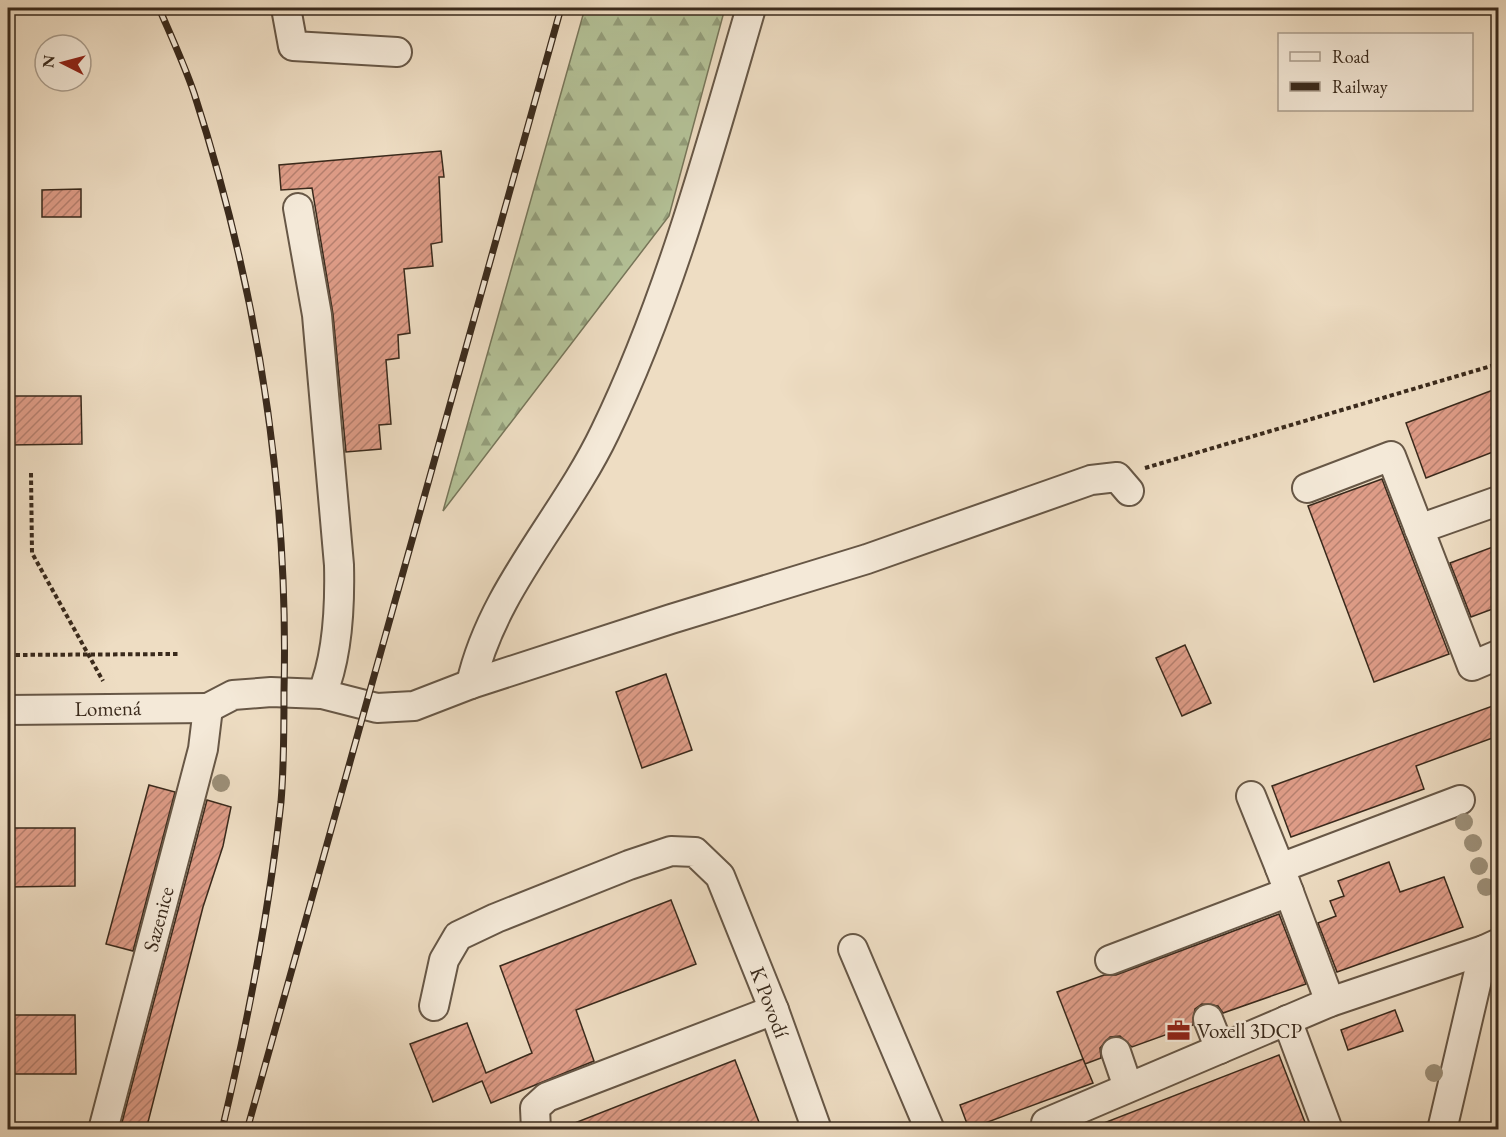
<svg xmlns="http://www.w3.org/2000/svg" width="1506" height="1137" viewBox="0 0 1506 1137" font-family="'EB Garamond',serif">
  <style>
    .forest { fill: url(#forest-firs); stroke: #77765a; stroke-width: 1.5 }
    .building { fill: url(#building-hatch); stroke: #3a2a1c; stroke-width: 1.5 }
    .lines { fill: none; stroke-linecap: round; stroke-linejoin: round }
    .minor-casing { stroke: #675746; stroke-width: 32 }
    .path { stroke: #3a2a1c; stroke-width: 4; stroke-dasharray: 4.5 3; stroke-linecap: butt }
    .minor { stroke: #f4e9d8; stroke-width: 28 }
    .rail-casing { stroke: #3a2a1c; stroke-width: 7 }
    .rail { stroke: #f4e9d8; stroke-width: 4.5; stroke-dasharray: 14; stroke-linecap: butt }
    .tree { fill: #9c8f78 }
    .labels { text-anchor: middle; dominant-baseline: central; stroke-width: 5; stroke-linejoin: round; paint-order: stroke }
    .street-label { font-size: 21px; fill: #3a2a1c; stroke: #f4e9d8 }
    .poi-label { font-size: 21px; fill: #3a2a1c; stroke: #f4e9d8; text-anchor: start }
  </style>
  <defs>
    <pattern id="forest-firs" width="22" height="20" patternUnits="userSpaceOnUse" patternTransform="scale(1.5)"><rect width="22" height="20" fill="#b4c298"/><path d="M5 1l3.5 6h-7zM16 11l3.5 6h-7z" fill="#939e7b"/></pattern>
    <pattern id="building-hatch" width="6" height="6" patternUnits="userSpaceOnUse" patternTransform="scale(1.5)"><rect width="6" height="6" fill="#de9c87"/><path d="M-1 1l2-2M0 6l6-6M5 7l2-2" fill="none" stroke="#b57f6e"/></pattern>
  </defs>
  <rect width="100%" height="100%" fill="#eeddc3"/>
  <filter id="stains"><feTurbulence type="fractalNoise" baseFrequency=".00333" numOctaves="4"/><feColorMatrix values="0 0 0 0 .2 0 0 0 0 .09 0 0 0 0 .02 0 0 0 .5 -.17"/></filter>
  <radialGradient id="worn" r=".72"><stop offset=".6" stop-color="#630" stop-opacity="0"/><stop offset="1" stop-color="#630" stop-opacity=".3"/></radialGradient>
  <polygon class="forest" points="585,8 725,8 669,216 443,511"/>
  <g class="building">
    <polygon points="441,151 444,177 439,177 442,242 431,244 433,266 404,269 410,333 398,335 399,358 386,360 391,424 379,425 381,449 346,452 333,314 312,188 281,190 279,165"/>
    <polygon points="81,189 81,217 42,217 42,190"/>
    <polygon points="1493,390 1498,405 1498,450 1426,478 1406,423"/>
    <polygon points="8,396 81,396 82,444 8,445"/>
    <polygon points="1382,479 1449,654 1374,682 1308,506"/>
    <polygon points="1498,545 1498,607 1471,617 1450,563"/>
    <polygon points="1185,645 1211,703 1182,716 1156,658"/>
    <polygon points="666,674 692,750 642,768 616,692"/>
    <polygon points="1498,704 1498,736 1416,766 1424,789 1291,837 1272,786"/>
    <polygon points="149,785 175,792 133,951 106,944"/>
    <polygon points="207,800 231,807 223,846 203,907 146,1130 120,1130"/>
    <polygon points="8,828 75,828 75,886 8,887"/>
    <polygon points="1389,862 1400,892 1444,877 1463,927 1337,972 1318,923 1336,916 1330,901 1344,896 1338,881"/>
    <polygon points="671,900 696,964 576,1010 594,1061 491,1103 482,1081 433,1102 410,1044 467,1023 486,1073 532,1053 500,966"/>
    <polygon points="1279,914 1306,984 1223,1013 1218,1006 1202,1004 1195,1009 1193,1025 1132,1047 1120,1036 1110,1037 1100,1048 1101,1058 1085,1064 1057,992 1104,975 1116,975"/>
    <polygon points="1395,1010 1403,1031 1348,1050 1341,1030"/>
    <polygon points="8,1015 75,1015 76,1074 8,1074"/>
    <polygon points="1279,1055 1308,1130 1091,1130 1091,1128"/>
    <polygon points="1083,1059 1093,1083 969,1129 960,1105"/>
    <polygon points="735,1060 762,1130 562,1130 562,1128"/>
  </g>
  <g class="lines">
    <defs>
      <g id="minor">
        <polyline points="286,8 293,46 397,52"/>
        <path d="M298,208l19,107 22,250c1,41 -1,91 -17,129"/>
        <polyline points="1307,488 1391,456 1472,666 1498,655"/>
        <polyline points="1419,529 1498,501"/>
        <path d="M471,684c21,-94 93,-166 134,-252 64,-132 105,-284 146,-424"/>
        <polyline points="208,708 233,695 271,692 322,694 377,708 414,706 471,684 671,619 867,559 1091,480 1117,477 1129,491"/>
        <polyline points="8,710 208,708"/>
        <polyline points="1251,796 1280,868"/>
        <polyline points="853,949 930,1130"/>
        <polyline points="1110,960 1289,892"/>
        <polyline points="1330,1002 1280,868 1460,800"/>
        <polyline points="434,1006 444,960 458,936 496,918 629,865 671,851 695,852 720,876 774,1010 817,1130"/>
        <polyline points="1208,1019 1220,1049"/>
        <polyline points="1287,1020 1328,1130"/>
        <polyline points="1116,1052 1128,1087"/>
        <polyline points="103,1130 203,749 208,708"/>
        <polyline points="536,1130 535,1108 547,1097 774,1010"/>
        <polyline points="1048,1130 1046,1123 1330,1002 1484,950"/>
        <polyline points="1442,1130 1484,950 1497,944"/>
      </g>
    </defs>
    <use href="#minor" class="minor-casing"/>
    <g class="path">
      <polyline points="1145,468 1498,364"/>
      <polyline points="31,473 32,553 103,681"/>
      <polyline points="8,655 178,654"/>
    </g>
    <use href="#minor" class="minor"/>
    <defs>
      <g id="rail">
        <path d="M159,8c12,28 25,56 35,85 63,195 95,394 90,599 0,37 0,74 -3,110 -12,110 -33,219 -59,328"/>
        <polyline points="247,1130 561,8"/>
      </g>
    </defs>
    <use href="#rail" class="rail-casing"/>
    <use href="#rail" class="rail"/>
  </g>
  <g class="tree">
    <circle cx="221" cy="783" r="9"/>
    <circle cx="1464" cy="822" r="9"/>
    <circle cx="1473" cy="843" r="9"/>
    <circle cx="1479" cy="866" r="9"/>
    <circle cx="1486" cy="887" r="9"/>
    <circle cx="1434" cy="1073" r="9"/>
  </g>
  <defs>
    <symbol id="office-bare" viewBox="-9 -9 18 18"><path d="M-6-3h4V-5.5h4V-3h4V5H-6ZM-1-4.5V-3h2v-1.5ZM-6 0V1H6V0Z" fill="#8f2418" stroke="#f4e9d8" stroke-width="2.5" paint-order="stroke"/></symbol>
  </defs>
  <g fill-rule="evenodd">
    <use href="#office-bare" x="1162" y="1014" width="33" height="33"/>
  </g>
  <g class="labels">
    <g class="street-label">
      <text transform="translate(108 708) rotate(-1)">Lomená</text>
      <text transform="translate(158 919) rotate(-75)">Sazenice</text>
      <text transform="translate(770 1002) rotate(69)">K Povodí</text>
    </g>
    <g class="poi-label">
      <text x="1197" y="1030">Voxell 3DCP</text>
    </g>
  </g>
  <rect width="1506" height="1137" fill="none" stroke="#eeddc3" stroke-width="30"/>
  <rect x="9" y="9" width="1488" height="1119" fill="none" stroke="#3a2a1c" stroke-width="3"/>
  <rect x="15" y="15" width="1476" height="1107" fill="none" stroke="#3a2a1c" stroke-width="1.5"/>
  <rect x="1278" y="33" width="195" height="78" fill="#f4e9d8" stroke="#aa9d8d" stroke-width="1.5"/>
  <rect x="1290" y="52" width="30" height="9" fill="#f4e9d8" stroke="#aa9d8d" stroke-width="1.5"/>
  <text x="1332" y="63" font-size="18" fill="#3a2a1c">Road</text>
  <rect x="1290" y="82" width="30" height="9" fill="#3a2a1c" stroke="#aa9d8d" stroke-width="1.5"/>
  <text x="1332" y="93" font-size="18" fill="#3a2a1c">Railway</text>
  <g transform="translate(63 63) rotate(276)"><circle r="28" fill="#f4e9d8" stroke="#aa9d8d" stroke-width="1.5"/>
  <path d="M0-4.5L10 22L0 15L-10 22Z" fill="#8f2418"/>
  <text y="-9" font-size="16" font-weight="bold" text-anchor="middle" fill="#3a2a1c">N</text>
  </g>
  <rect width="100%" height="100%" filter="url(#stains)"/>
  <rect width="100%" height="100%" fill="url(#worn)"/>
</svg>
